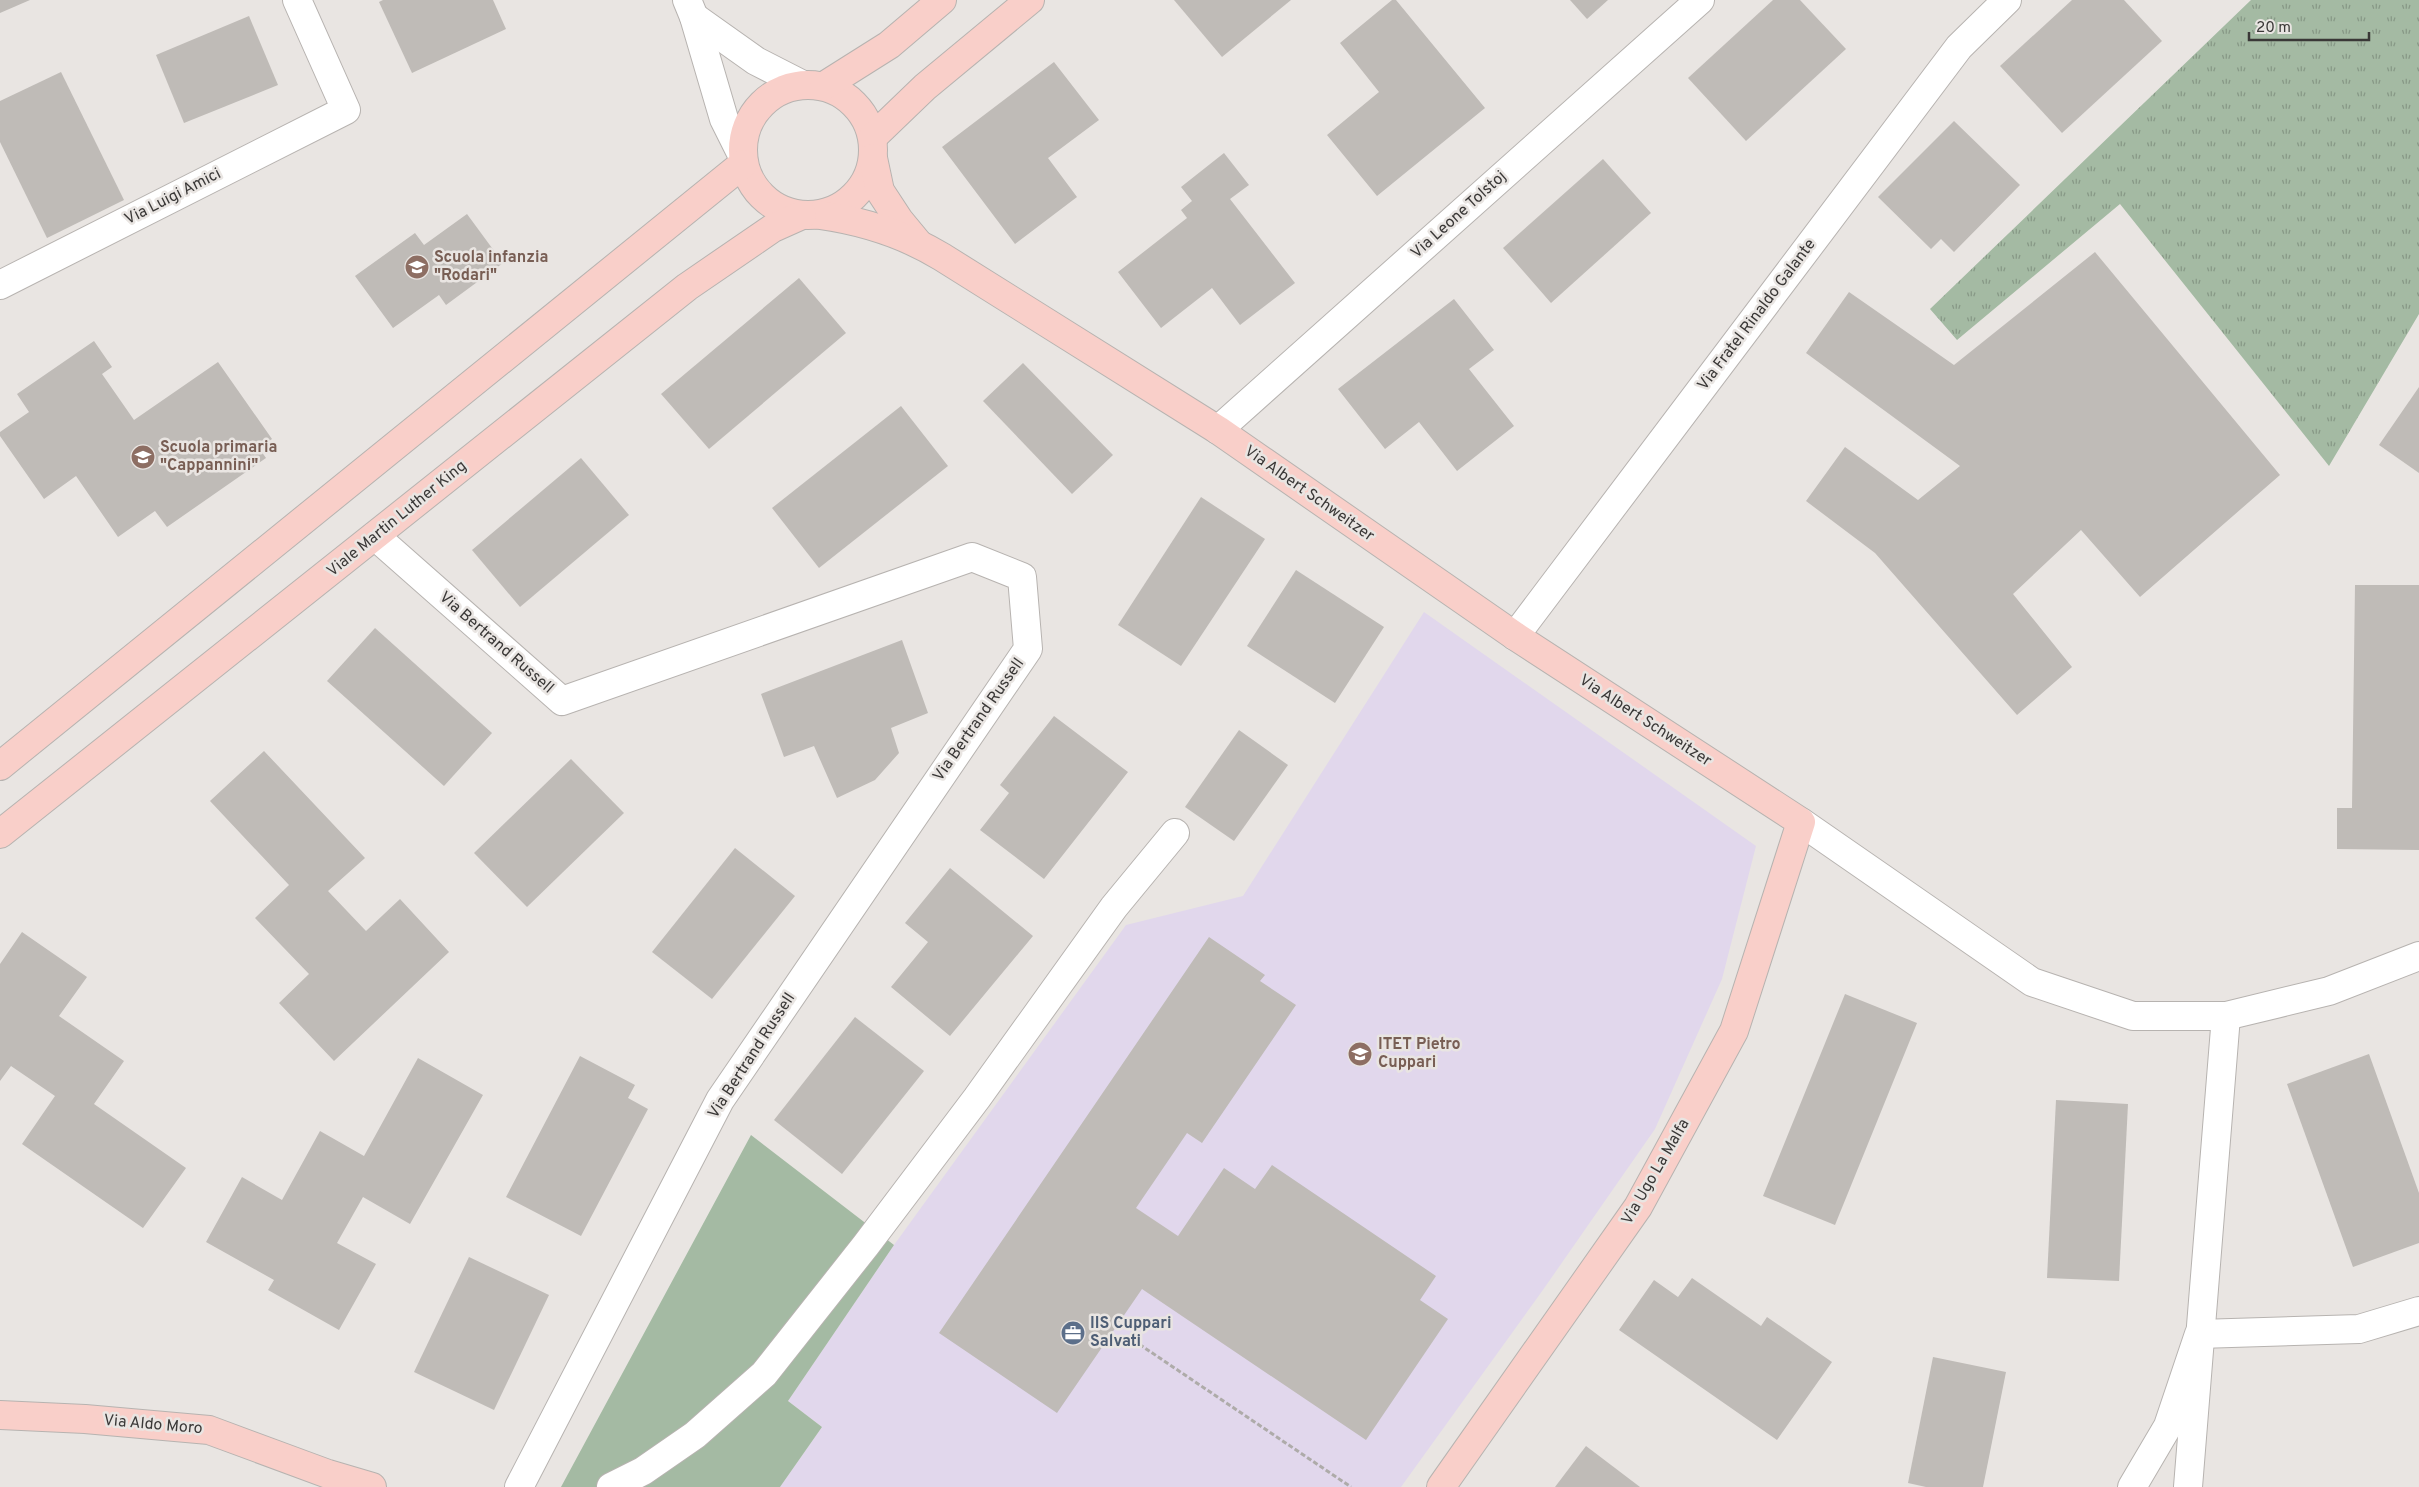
<svg xmlns="http://www.w3.org/2000/svg" width="2419" height="1487" viewBox="0 0 2419 1487" font-family="Overpass,sans-serif">
  <style>
    .education { fill: #e1d7ec }
    .grass { fill: url(#grass-tufts) }
    .park { fill: #a4baa3 }
    .building { fill: #bfbbb7 }
    .lines { fill: none; stroke-linecap: round; stroke-linejoin: round }
    .street-casing { stroke: #b7b3b0; stroke-width: 30 }
    .secondary-casing { stroke: #b7b3b0; stroke-width: 30 }
    .path { stroke: #aeaba9; stroke-width: 3; stroke-dasharray: 5 2.5; stroke-linecap: butt }
    .street { stroke: #fff; stroke-width: 28 }
    .secondary { stroke: #f9cfc9; stroke-width: 28 }
    .labels { text-anchor: middle; dominant-baseline: central; stroke-width: 5; stroke-linejoin: round; paint-order: stroke }
    .street-label { font-size: 16px; fill: #3a3837; stroke: #e9e5e2 }
    .education-label { font-size: 16px; font-weight: bold; fill: #785e54; stroke: #e9e5e2; text-anchor: start }
    .service-label { font-size: 16px; font-weight: bold; fill: #4e5e75; stroke: #e9e5e2; text-anchor: start }
  </style>
  <defs>
    <pattern id="grass-tufts" width="24" height="20" patternUnits="userSpaceOnUse" patternTransform="scale(1.25)"><rect width="24" height="20" fill="#a4baa3"/><path d="M3 7l-1-3M5 7V3M7 7l1-3M15 17l-1-3M17 17v-4M19 17l1-3" fill="none" stroke="#879886"/></pattern>
  </defs>
  <rect width="100%" height="100%" fill="#e9e5e2"/>
  <polygon class="education" points="1424,612 1756,846 1722,979 1655,1129 1545,1287 1401,1487 780,1487 822,1427 788,1401 894,1245 1126,925 1243,896"/>
  <polygon class="grass" points="2251,0 2419,0 2419,314 2329,466 2120,204 1957,340 1930,309"/>
  <polygon class="park" points="751,1135 894,1245 788,1401 822,1427 780,1487 561,1487"/>
  <g class="building">
    <polygon points="0,0 30,0 0,13"/>
    <polygon points="383,0 493,0 506,29 412,73 379,2"/>
    <polygon points="1174,0 1291,0 1222,57"/>
    <polygon points="1392,0 1396,0 1485,108 1377,196 1327,135 1379,92 1340,43"/>
    <polygon points="1570,0 1608,0 1587,19"/>
    <polygon points="1773,0 1800,0 1846,49 1746,141 1688,78"/>
    <polygon points="2072,0 2124,0 2162,41 2062,133 2000,66"/>
    <polygon points="249,16 278,85 184,123 156,55"/>
    <polygon points="1054,62 1099,120 1048,158 1077,197 1015,244 942,147"/>
    <polygon points="61,72 124,200 47,238 0,142 0,101"/>
    <polygon points="1954,121 2020,185 1954,252 1941,239 1931,249 1878,197"/>
    <polygon points="1224,153 1249,185 1230,199 1295,283 1240,325 1212,288 1161,328 1118,272 1187,218 1181,210 1192,201 1181,187"/>
    <polygon points="1603,159 1651,213 1551,303 1503,248"/>
    <polygon points="467,214 503,263 446,305 439,295 393,328 355,276 415,233 424,245"/>
    <polygon points="2095,252 2280,475 2140,597 2081,530 2013,594 2072,667 2017,715 1875,553 1806,501 1845,447 1918,500 1960,466 1806,353 1849,292 1954,365"/>
    <polygon points="799,278 846,333 709,449 661,394"/>
    <polygon points="1454,299 1494,350 1469,369 1514,426 1457,471 1419,422 1385,449 1338,389"/>
    <polygon points="94,341 112,367 102,374 134,420 218,362 272,439 259,448 266,458 167,527 155,511 118,537 76,476 44,499 0,436 0,432 29,412 17,394"/>
    <polygon points="1023,363 1113,455 1072,494 983,401"/>
    <polygon points="2419,387 2419,473 2379,445"/>
    <polygon points="901,406 948,466 819,568 772,508"/>
    <polygon points="581,458 629,515 520,607 472,550"/>
    <polygon points="1201,497 1265,539 1181,666 1118,625"/>
    <polygon points="1296,570 1384,627 1335,703 1247,646"/>
    <polygon points="2355,585 2419,585 2419,850 2337,849 2337,808 2352,808"/>
    <polygon points="375,628 492,733 444,786 327,681"/>
    <polygon points="902,640 928,713 891,728 899,753 875,780 837,798 814,746 784,757 761,694"/>
    <polygon points="1054,716 1128,772 1044,879 980,830 1009,793 1000,785"/>
    <polygon points="1239,730 1288,765 1234,841 1185,807"/>
    <polygon points="264,751 365,858 328,891 366,931 400,899 449,952 334,1061 279,1003 309,974 255,918 289,885 210,801"/>
    <polygon points="571,759 624,813 527,907 474,853"/>
    <polygon points="735,848 795,896 712,999 652,952"/>
    <polygon points="950,868 1033,936 950,1036 891,987 928,942 905,923"/>
    <polygon points="22,932 87,977 59,1016 124,1061 94,1104 186,1168 143,1228 22,1144 55,1096 11,1066 0,1081 0,964"/>
    <polygon points="1209,937 1265,975 1260,981 1296,1005 1202,1143 1187,1133 1136,1208 1178,1236 1224,1168 1255,1189 1272,1165 1436,1276 1420,1300 1448,1319 1366,1440 1142,1289 1057,1413 939,1333"/>
    <polygon points="1845,994 1917,1023 1835,1225 1763,1196"/>
    <polygon points="855,1017 924,1071 842,1174 774,1120"/>
    <polygon points="2369,1054 2419,1193 2419,1243 2353,1267 2287,1084"/>
    <polygon points="580,1056 635,1085 628,1098 648,1109 581,1236 506,1197"/>
    <polygon points="418,1058 483,1095 410,1224 363,1197 337,1243 376,1264 339,1330 268,1290 274,1280 206,1242 242,1177 282,1200 320,1131 364,1156"/>
    <polygon points="2056,1100 2128,1104 2119,1281 2047,1278"/>
    <polygon points="469,1257 549,1295 494,1410 414,1372"/>
    <polygon points="1692,1278 1761,1326 1767,1317 1832,1362 1777,1440 1619,1330 1654,1280 1678,1297"/>
    <polygon points="1933,1357 2006,1372 1983,1487 1926,1487 1908,1483"/>
    <polygon points="1586,1446 1640,1487 1555,1487"/>
  </g>
  <g class="lines">
    <defs>
      <g id="street">
        <polyline points="687,0 694,17 724,119 742,155"/>
        <polyline points="694,17 756,61 801,84"/>
        <polyline points="0,285 346,110 297,0"/>
        <polyline points="1218,430 1700,0"/>
        <polyline points="375,536 562,701 972,557 1022,577 1028,649 720,1100 519,1487"/>
        <polyline points="1515,636 1959,47 2007,0"/>
        <polyline points="1801,822 2032,982 2133,1016 2226,1016 2329,991 2419,956"/>
        <polyline points="611,1487 643,1471 695,1435 764,1374 866,1245 977,1098 1114,907 1175,833"/>
        <polyline points="2132,1487 2168,1426 2199,1334 2359,1329 2419,1311"/>
        <polyline points="2188,1487 2226,1016"/>
      </g>
      <g id="secondary">
        <circle cx="808" cy="150" r="65"/>
        <polyline points="824,86 889,45 942,0"/>
        <polyline points="873,137 925,87 1030,0"/>
        <polyline points="873,158 880,191 899,220 918,243"/>
        <path d="M820,215c42,6 86,20 122,42l276,173 297,206 286,186 -67,209 -96,176 -197,280"/>
        <polyline points="0,766 743,164"/>
        <polyline points="0,834 687,287 773,228 802,215"/>
        <polyline points="0,1415 85,1419 209,1430 328,1474 372,1487"/>
      </g>
    </defs>
    <use href="#street" class="street-casing"/>
    <use href="#secondary" class="secondary-casing"/>
    <polyline class="path" points="1133,1340 1351,1487"/>
    <use href="#street" class="street"/>
    <use href="#secondary" class="secondary"/>
  </g>
  <defs>
    <symbol id="school-disc" viewBox="-11 -11 22 22"><circle r="9.5" fill="#8d6e63" stroke="#e9e5e2"/><path d="M0-5L7-2L0 1L-7-2ZM-4 1L0 2.5L4 1V4Q0 6-4 4Z" fill="#fff"/></symbol>
    <symbol id="office-disc" viewBox="-11 -11 22 22"><circle r="9.5" fill="#5c6f8a" stroke="#e9e5e2"/><path d="M-6-3h4V-5.5h4V-3h4V5H-6ZM-1-4.5V-3h2v-1.5ZM-6 0V1H6V0Z" fill="#fff"/></symbol>
  </defs>
  <g fill-rule="evenodd">
    <use href="#school-disc" x="403" y="253" width="28" height="28"/>
    <use href="#school-disc" x="129" y="443" width="28" height="28"/>
    <use href="#school-disc" x="1346" y="1040" width="28" height="28"/>
    <use href="#office-disc" x="1059" y="1319" width="28" height="28"/>
  </g>
  <g class="labels">
    <g class="street-label">
      <text transform="translate(173 197) rotate(-27)">Via Luigi Amici</text>
      <text transform="translate(1459 215) rotate(-42)">Via Leone Tolstoj</text>
      <text transform="translate(1757 315) rotate(-53)">Via Fratel Rinaldo Galante</text>
      <text transform="translate(1309 494) rotate(35)">Via Albert Schweitzer</text>
      <text transform="translate(397 519) rotate(-39)">Viale Martin Luther King</text>
      <text transform="translate(496 643) rotate(41)">Via Bertrand Russell</text>
      <text transform="translate(979 720) rotate(-55)">Via Bertrand Russell</text>
      <text transform="translate(1645 721) rotate(33)">Via Albert Schweitzer</text>
      <text transform="translate(752 1056) rotate(-57)">Via Bertrand Russell</text>
      <text transform="translate(1656 1172) rotate(-60)">Via Ugo La Malfa</text>
      <text transform="translate(153 1425) rotate(5)">Via Aldo Moro</text>
    </g>
    <g class="education-label">
      <text x="434" y="258">Scuola infanzia<tspan x="434" dy="18">"Rodari"</tspan></text>
      <text x="160" y="448">Scuola primaria<tspan x="160" dy="18">"Cappannini"</tspan></text>
      <text x="1378" y="1045">ITET Pietro<tspan x="1378" dy="18">Cuppari</tspan></text>
    </g>
    <g class="service-label">
      <text x="1090" y="1324">IIS Cuppari<tspan x="1090" dy="18">Salvati</tspan></text>
    </g>
  </g>
  <path d="M2249 32v8h120v-8" fill="none" stroke="#3a3837" stroke-width="2.5"/>
  <text x="2256" y="32" font-size="15" fill="#3a3837" stroke="#e9e5e2" stroke-width="4" paint-order="stroke">20 m</text>
</svg>
